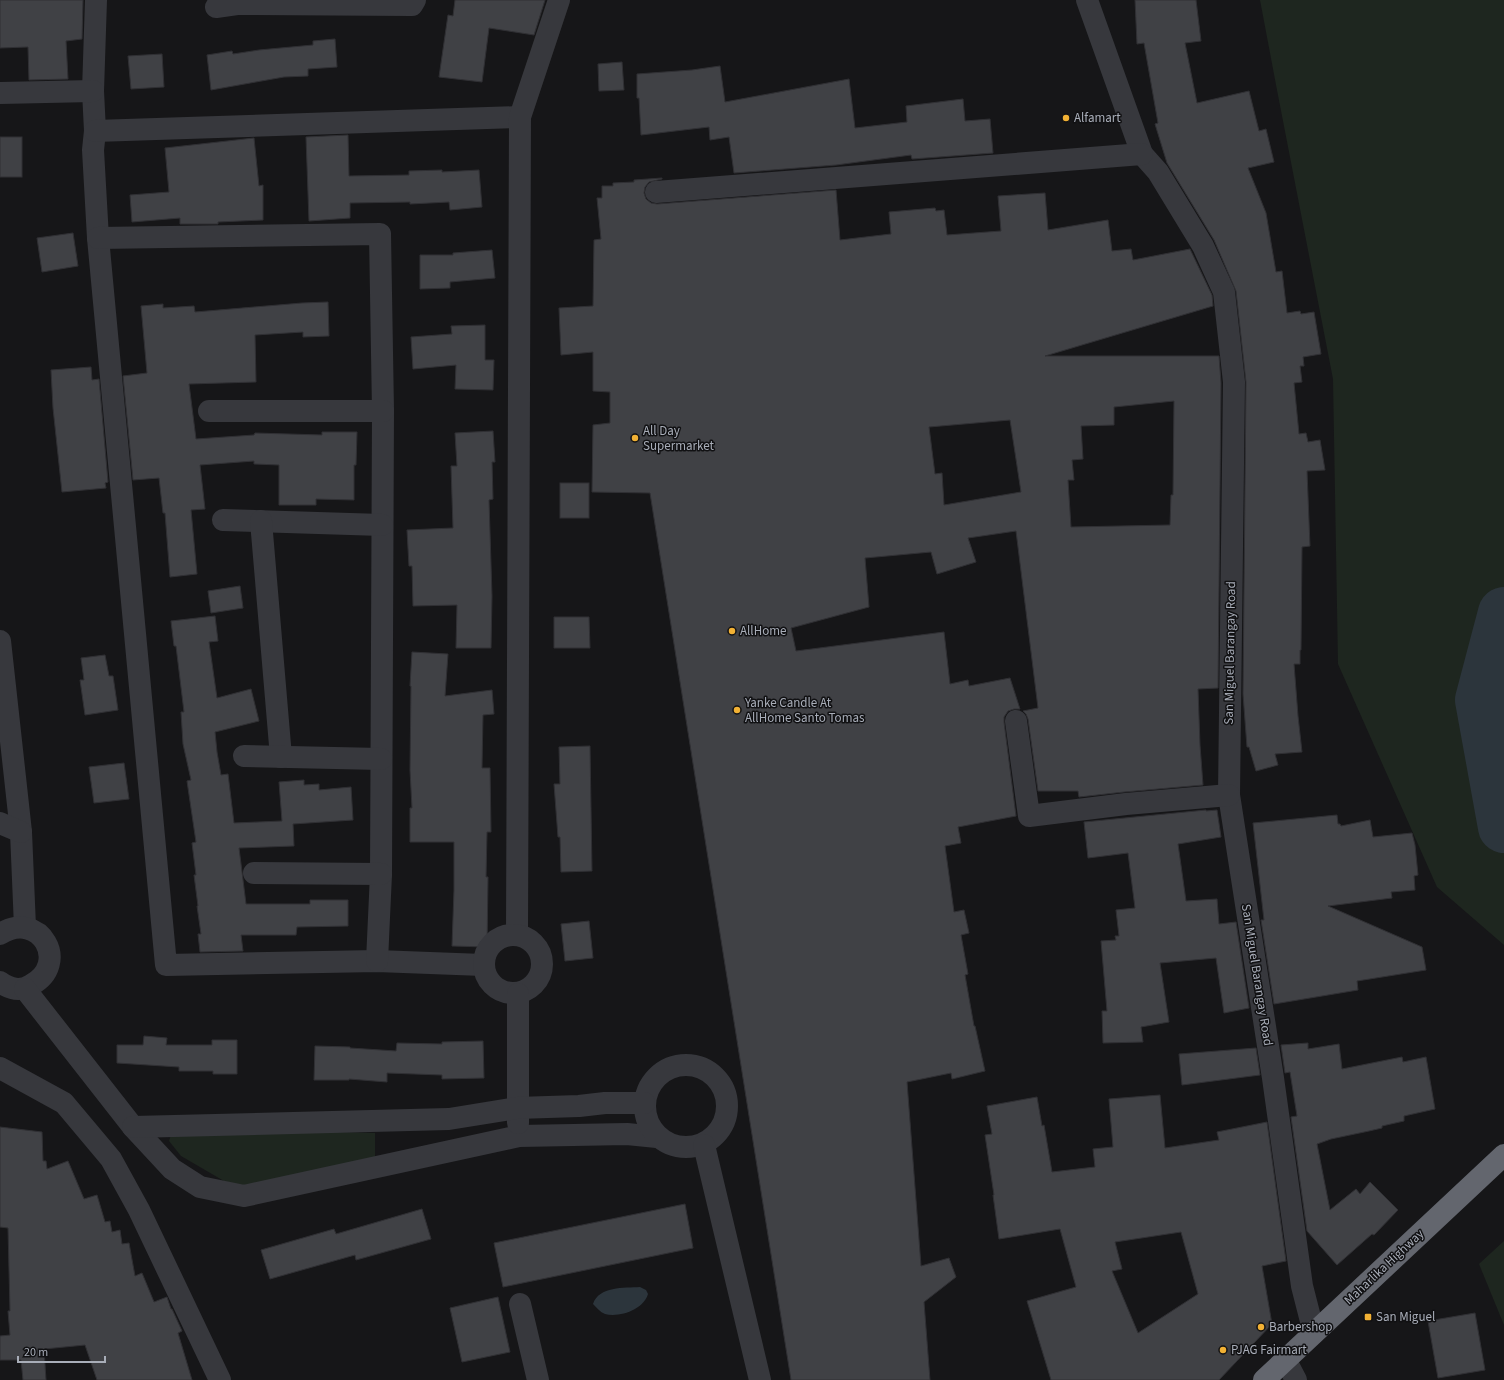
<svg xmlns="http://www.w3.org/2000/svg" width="1504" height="1380" viewBox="0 0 1504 1380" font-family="'Source Sans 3',sans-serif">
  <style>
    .green { fill: #1e261f }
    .water { fill: #2c353c }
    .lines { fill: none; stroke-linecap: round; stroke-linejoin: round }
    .river { stroke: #2c353c; stroke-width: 52 }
    .building { fill: #404145; stroke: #303034; fill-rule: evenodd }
    .minor { stroke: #37383d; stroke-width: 22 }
    .highway { stroke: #63666e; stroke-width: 22 }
    .poi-dot { fill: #f2b134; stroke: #111113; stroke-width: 1.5 }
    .labels { text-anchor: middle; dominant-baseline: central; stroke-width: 3; stroke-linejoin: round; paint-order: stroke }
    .poi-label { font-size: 13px; fill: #a8adb8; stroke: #111113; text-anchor: start }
    .street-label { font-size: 13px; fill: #a8adb8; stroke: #111113 }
  </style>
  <rect width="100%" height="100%" fill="#161618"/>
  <g class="green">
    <polygon points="1260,0 1504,0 1504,945 1437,887 1338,664 1333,379 1277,90"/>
    <polygon points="179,1128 375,1133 375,1162 250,1188 224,1181 181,1156 169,1141 172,1132"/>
    <polygon points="1504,1241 1504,1325 1479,1264"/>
  </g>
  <path class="water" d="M640,1287l6,3 2,4c-4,15 -28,24 -43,20 -5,-2 -8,-6 -12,-10 6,-18 31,-16 47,-17z"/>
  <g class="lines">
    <polyline class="river" points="1504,613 1481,700 1504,827"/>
  </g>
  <g class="building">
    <polygon points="0,0 83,0 82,39 66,41 68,79 29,80 28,47 0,48"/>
    <polygon points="455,0 545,0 534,35 489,28 482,82 439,77 448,15 453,16"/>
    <polygon points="1135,0 1196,0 1201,41 1185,43 1197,103 1249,91 1259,131 1266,129 1274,162 1248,168 1266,213 1276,272 1282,271 1287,313 1300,311 1301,314 1314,312 1321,354 1303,357 1304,366 1300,366 1302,382 1294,383 1299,434 1306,433 1308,442 1320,440 1325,470 1307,471 1310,546 1302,547 1301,650 1300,650 1300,664 1294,664 1298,716 1302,752 1275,754 1278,765 1256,771 1249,747 1247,747 1243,694 1246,382 1236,291 1214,240 1167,163 1155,124 1158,123 1144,43 1137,44"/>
    <polygon points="335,39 337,67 308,69 308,76 284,77 211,90 207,55 232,51 233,54 259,50 313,45 313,41"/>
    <polygon points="162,54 164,87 131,89 128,56"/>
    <polygon points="622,62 624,90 599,91 598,64"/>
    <polygon points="720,66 725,102 849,79 855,128 907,122 906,106 963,99 965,121 990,119 993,153 912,159 911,155 836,165 734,173 729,137 710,140 709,127 641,135 639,98 637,98 637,74 692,70"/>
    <polygon points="348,135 349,176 409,175 409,171 442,170 442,172 479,170 482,207 450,210 449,202 410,204 410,202 350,203 350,218 309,221 306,137"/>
    <rect x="0" y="137" width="22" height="40"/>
    <polygon points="254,138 259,186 263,185 263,220 218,222 218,224 180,224 180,218 132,222 130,195 169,192 165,148"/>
    <path d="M662,178v1l-13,3 -4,5 -1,6 2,6 5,4 6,1 179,-14 4,50 51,-6 -2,-22 46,-4 1,3 8,-1 3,25 54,-4 -3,-35 47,-3 3,37 60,-10 4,31 19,-2 2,11 57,-11 22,46 1,11 -168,50h174l2,27 -3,305 -20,1 2,56 3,40 -79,7 -45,5 -1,-6h-40l-10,-72 -2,-5 -3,-3 15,-3 -22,-177 -48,7 8,24 -39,12 -6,-22 -66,6 4,49 -78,21 5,23 148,-19 6,52 18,-4 1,6 41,-8 10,31h-6l-6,2 -4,6v5l12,94 -58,11 3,16 -16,3 9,66 10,-2 5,23 -8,2 7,39 -3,1 9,51h1l10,45 -33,8 -1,-6 -44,9 14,184 28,-8 7,19 -32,25 6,78h-139l-141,-887 -58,-1 1,-67 17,-2v-31l-17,-1v-39l-32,3 -2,-47 34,-2 1,-66 7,-1 -4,-41h5v-12h11v-3l21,-1v-2zM1174,401l-1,94h-2l-1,30 -99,2 -3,-47h6l-2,-20 11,-1 -2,-33 33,-1v-18zM1010,420l11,72 -77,13 -2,-32 -7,1 -6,-47z"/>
    <polygon points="73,233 78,266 42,272 37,238"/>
    <polygon points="492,250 495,278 450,282 450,288 420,289 420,255 453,255 453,253"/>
    <polygon points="328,302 329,336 303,337 303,332 255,335 256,382 189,384 196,439 254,435 255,433 322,435 322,432 357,432 356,465 354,465 354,500 316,499 316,505 279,505 279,465 254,464 254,461 200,465 205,509 191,510 197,574 170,577 165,513 163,513 159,478 133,480 123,376 147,373 141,306 163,304 163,308 194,306 195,312 302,303"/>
    <polygon points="485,325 485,360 494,360 493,390 455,389 456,365 413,369 411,337 452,334 451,326"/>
    <polygon points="91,367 92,380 99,379 108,482 105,483 106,488 62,492 53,408 51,370"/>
    <polygon points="493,431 495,462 492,462 493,499 489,500 492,596 491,648 456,648 457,605 413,606 412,566 409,566 407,530 453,528 451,466 457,466 455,433"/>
    <rect x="560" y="483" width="29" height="35"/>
    <polygon points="240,586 243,608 211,613 208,591"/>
    <polygon points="215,616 218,641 209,642 217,698 251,689 259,721 215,732 217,752 221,775 228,774 234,823 282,821 279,782 304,780 304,785 319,784 319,790 351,787 353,820 293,824 294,846 239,848 246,904 310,904 310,900 348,900 348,926 297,927 296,935 241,935 243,951 200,952 198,934 201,934 197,906 198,906 194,875 196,875 192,843 196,842 187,781 191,780 183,744 181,712 184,712 176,646 174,646 171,621"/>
    <polygon points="554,617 589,617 590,648 554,648"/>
    <polygon points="412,652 448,654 445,696 492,690 494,714 483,715 482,768 490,768 491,832 487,832 486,877 488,877 487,947 452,946 454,890 454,842 410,842 410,808 412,808 410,770 411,686 410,686"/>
    <polygon points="105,655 109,676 113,676 118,710 85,715 80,680 84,680 81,658"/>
    <polygon points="590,746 592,871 561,872 560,837 558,837 554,784 560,784 559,747"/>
    <polygon points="124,763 129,799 94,803 89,767"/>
    <polygon points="1206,810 1206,811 1217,810 1221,837 1178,844 1186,901 1217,899 1219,924 1236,922 1249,1008 1224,1013 1216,958 1160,963 1169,1022 1141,1027 1143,1042 1103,1043 1102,1011 1107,1011 1101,941 1116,940 1115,936 1119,936 1116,910 1135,908 1128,853 1088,858 1084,822"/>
    <polygon points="1337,815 1338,824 1340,824 1341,826 1370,820 1373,837 1412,833 1415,845 1418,875 1414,876 1415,890 1391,892 1392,898 1328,906 1422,947 1426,970 1357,981 1358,990 1274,1004 1261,920 1264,920 1253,823"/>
    <polygon points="589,921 593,958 565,961 561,924"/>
    <polygon points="144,1036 167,1038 166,1045 212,1045 212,1040 237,1040 237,1074 213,1074 213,1071 179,1071 179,1067 117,1063 117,1045 143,1045"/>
    <polygon points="483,1041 484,1078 442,1079 442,1075 387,1073 387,1082 349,1079 349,1080 314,1080 315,1046 350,1047 350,1048 396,1051 397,1043 442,1044 442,1042"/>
    <polygon points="1308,1043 1308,1049 1339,1044 1342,1069 1402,1057 1403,1062 1426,1057 1435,1109 1404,1116 1404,1121 1382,1126 1382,1128 1369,1131 1331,1139 1317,1144 1330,1210 1356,1189 1360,1194 1370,1182 1398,1210 1374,1235 1372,1234 1337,1265 1307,1231 1291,1117 1297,1116 1290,1072 1285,1073 1281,1045"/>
    <polygon points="1256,1048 1260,1075 1182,1085 1179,1054"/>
    <path d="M1160,1095l5,53 54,-8 -2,-8 50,-10 19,139 -24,5 10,58 -53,56h-168l-24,-79 49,-14 -16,-58 -61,10 -6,-44h1l-9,-60 7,-1 -5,-28 50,-9 5,29 2,-1 8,47 43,-5 -2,-18 20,-2 -4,-48zM1181,1232l17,62 -60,39 -26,-62 10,-2 -7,-27z"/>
    <polygon points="0,1127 42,1132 43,1161 46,1161 47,1169 68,1161 84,1199 97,1195 105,1222 110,1221 112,1232 120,1230 122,1244 129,1243 135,1276 142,1273 154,1302 167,1297 171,1309 172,1309 182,1331 178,1333 192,1380 97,1380 85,1345 44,1349 46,1380 23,1380 21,1360 0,1360 0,1336 10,1335 8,1311 10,1311 8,1228 0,1227"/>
    <polygon points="685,1204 693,1248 503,1287 494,1243"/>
    <polygon points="422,1209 431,1239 356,1260 355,1255 270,1279 261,1250 334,1229 336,1234"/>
    <polygon points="498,1297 510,1352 462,1362 450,1308"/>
    <polygon points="1475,1313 1485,1370 1438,1378 1428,1321"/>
  </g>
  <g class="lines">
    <g class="minor">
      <polyline points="96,0 93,91 95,131 93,150 98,238 166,965 377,961 483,965"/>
      <polyline points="1087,0 1142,154 1158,172 1203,246 1224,292 1234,382 1229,795 1273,1078 1302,1286 1314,1333"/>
      <polyline points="216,7 237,4 412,5 415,0"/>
      <polyline points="0,93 93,91"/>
      <polyline points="95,131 520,117"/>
      <polyline points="656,192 1142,154"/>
      <polyline points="98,238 380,234 383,411 381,874 377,961"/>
      <polyline points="209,411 383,411"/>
      <polyline points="223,520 382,525"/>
      <polyline points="261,521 281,757"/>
      <polyline points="0,641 21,832 25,927"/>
      <polyline points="1016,721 1029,816 1126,804 1229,795"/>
      <polyline points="244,756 381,759"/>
      <polyline points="0,823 21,832"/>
      <polyline points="254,873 381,874"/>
      <path d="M0,934c40,-25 71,30 31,51 -11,7 -21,4 -31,-3"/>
      <polyline points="517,934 520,117 559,0"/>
      <circle cx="513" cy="964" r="29"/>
      <polyline points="25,989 133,1127 172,1169 200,1187 244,1196 519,1136 627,1134 657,1137"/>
      <polyline points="518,994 518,1123"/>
      <circle cx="686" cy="1106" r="41"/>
      <polyline points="0,1068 64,1103 111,1159 139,1210 220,1380"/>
      <polyline points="133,1127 449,1119 517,1108 579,1106 605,1103 644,1103"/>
      <polyline points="704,1145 760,1380"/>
      <polyline points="520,1304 538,1380"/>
      <polyline points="1285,1359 1296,1380"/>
    </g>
    <polyline class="highway" points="1264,1380 1504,1155"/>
  </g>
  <g class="poi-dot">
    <circle cx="1066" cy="118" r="4"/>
    <circle cx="635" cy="438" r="4"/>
    <circle cx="732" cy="631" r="4"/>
    <circle cx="737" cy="710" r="4"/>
    <rect x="1364" y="1313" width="8" height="8" rx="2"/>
    <circle cx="1261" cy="1327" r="4"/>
    <circle cx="1223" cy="1350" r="4"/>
  </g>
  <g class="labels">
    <g class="poi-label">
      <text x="1074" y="118">Alfamart</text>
      <text x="643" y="431">All Day<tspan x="643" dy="15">Supermarket</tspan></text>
      <text x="740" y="631">AllHome</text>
      <text x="745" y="703">Yanke Candle At<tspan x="745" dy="15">AllHome Santo Tomas</tspan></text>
      <text x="1376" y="1317">San Miguel</text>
      <text x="1269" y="1327">Barbershop</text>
      <text x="1231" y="1350">PJAG Fairmart</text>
    </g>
    <g class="street-label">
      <text transform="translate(1230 653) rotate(-89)">San Miguel Barangay Road</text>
      <text transform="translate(1257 975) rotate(81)">San Miguel Barangay Road</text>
      <text transform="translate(1384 1267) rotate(-43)">Maharlika Highway</text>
    </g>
  </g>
  <path d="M18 1356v6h87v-6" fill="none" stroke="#a8adb8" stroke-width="2"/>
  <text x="24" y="1356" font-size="12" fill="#a8adb8" stroke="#111113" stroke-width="3" paint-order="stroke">20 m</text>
</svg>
